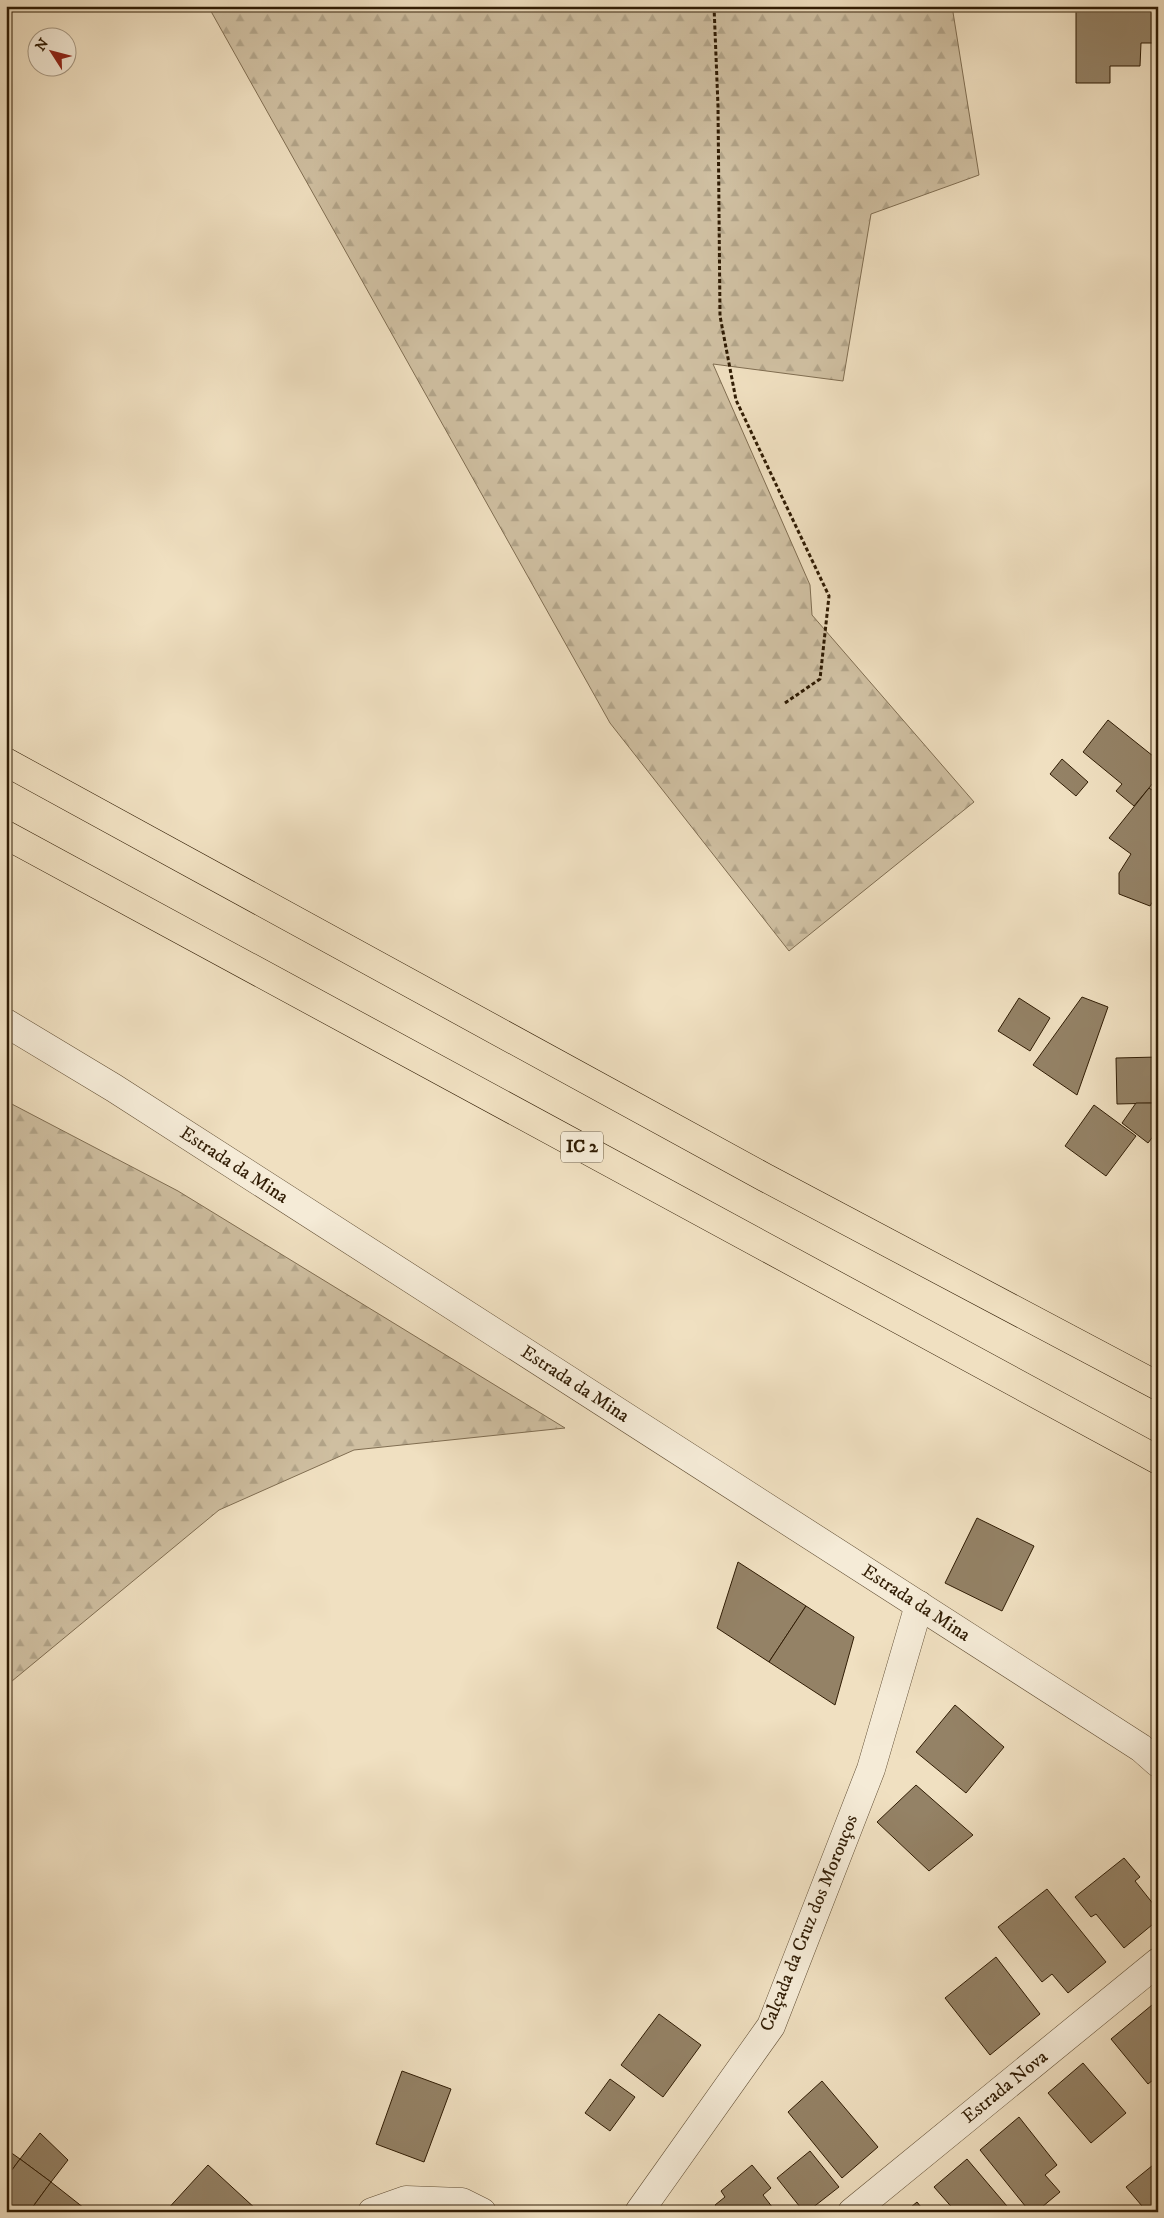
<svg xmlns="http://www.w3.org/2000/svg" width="1164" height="2218" viewBox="0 0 1164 2218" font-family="'IM FELL DW Pica',serif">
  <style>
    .forest { fill: url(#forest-firs); stroke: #806e52 }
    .building { fill: #948266; stroke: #301c04 }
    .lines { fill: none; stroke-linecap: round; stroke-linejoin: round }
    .minor-casing { stroke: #604d33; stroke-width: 29 }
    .trunk-casing { stroke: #301c04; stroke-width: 29 }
    .path { stroke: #301c04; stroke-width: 3; stroke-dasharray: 4 2.5; stroke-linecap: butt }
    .minor { stroke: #f5ebd7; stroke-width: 28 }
    .trunk { stroke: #f0e0c1; stroke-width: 28 }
    .labels { text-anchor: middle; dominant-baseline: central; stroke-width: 4; stroke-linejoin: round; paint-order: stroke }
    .shield { fill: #f5ebd7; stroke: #6b5a43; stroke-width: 1 }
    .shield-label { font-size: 18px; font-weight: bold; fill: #301c04 }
    .street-label { font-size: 19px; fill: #301c04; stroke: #f5ebd7 }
  </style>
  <defs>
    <pattern id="forest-firs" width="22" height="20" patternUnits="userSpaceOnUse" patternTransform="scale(1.25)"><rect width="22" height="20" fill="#cfbfa1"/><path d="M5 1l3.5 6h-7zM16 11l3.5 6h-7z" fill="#b2a489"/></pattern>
  </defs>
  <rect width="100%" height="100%" fill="#f0e0c1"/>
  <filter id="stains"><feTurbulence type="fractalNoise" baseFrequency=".004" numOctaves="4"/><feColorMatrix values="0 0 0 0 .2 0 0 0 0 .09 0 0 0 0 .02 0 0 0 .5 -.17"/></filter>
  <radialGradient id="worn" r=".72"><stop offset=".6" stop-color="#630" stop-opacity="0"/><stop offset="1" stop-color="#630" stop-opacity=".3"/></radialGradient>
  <g class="forest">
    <polygon points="208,6 952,6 979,175 871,214 843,381 713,364 810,585 812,615 974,802 789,951 610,723"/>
    <polygon points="6,1101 178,1191 565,1428 354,1450 219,1510 6,1686"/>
  </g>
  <g class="building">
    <polygon points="1076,6 1158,6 1158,43 1141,43 1140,66 1110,66 1110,83 1076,83"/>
    <polygon points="1108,720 1158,760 1158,777 1134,806 1116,791 1122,784 1083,752"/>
    <polygon points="1062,759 1088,782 1076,796 1050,774"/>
    <polygon points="1149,788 1158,794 1158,893 1150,906 1119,894 1119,873 1131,854 1109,838"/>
    <polygon points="1082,997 1108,1007 1077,1095 1033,1065"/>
    <polygon points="1019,998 1050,1018 1030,1051 998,1031"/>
    <polygon points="1158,1057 1158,1103 1117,1104 1116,1058"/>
    <polygon points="1136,1103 1158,1103 1158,1130 1148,1143 1122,1123"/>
    <polygon points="1094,1105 1136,1136 1106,1176 1065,1146"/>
    <polygon points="977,1518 1034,1546 1002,1611 945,1583"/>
    <polygon points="738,1562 806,1606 769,1662 717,1628"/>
    <polygon points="806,1606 854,1637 835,1705 769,1662"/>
    <polygon points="955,1705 1004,1747 966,1793 916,1752"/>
    <polygon points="916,1785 973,1835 929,1871 877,1822"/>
    <polygon points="1124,1858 1140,1877 1135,1881 1158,1910 1158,1920 1124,1948 1096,1914 1091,1917 1075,1897"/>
    <polygon points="1047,1889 1106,1962 1068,1993 1052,1974 1042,1982 998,1927"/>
    <polygon points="996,1957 1040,2014 990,2055 945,1998"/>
    <polygon points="1158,2000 1158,2076 1148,2084 1111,2039"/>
    <polygon points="659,2014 701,2045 663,2097 621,2065"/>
    <polygon points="1083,2063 1126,2113 1091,2143 1048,2093"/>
    <polygon points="402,2071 451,2089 424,2162 376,2144"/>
    <polygon points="610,2079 635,2097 610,2131 585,2113"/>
    <polygon points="822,2081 878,2147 842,2178 788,2112"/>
    <polygon points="1019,2117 1057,2165 1045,2175 1060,2192 1036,2212 1030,2212 980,2150"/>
    <polygon points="40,2133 68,2160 51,2182 20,2159"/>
    <polygon points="6,2149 20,2159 6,2178"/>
    <polygon points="810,2151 839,2187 807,2212 804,2212 777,2178"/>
    <polygon points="20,2159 51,2182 29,2212 6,2212 6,2178"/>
    <polygon points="967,2159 1012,2212 956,2212 934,2187"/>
    <polygon points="1158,2161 1158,2212 1147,2212 1126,2187"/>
    <polygon points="208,2165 257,2210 256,2212 165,2212"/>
    <polygon points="752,2165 771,2188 763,2195 776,2212 721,2212 715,2205 725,2197 721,2191"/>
    <polygon points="51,2182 84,2208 81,2212 29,2212"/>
    <polygon points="917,2202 925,2212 905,2212"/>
  </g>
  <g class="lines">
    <defs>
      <g id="minor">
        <polyline points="6,1023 114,1088 1141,1748 1158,1763"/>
        <polyline points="372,2212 406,2200 462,2202 482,2212"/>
        <polyline points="639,2212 771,2026 871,1769 919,1605"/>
        <polyline points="852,2212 1158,1962"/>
      </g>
      <g id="trunk">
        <polyline points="6,762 764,1177 1158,1386"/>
        <polyline points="6,835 1158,1460"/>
      </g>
    </defs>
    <use href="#minor" class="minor-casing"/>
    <use href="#trunk" class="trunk-casing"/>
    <polyline class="path" points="714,6 718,106 720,316 736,400 829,596 820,679 785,703"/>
    <use href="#minor" class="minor"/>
    <use href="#trunk" class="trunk"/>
  </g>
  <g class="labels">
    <rect class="shield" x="561" y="1131.5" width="42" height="31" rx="4"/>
    <g class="shield-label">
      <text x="582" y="1147">IC 2</text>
    </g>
    <g class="street-label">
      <text transform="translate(234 1165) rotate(33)">Estrada da Mina</text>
      <text transform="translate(575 1384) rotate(33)">Estrada da Mina</text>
      <text transform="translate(916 1603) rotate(33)">Estrada da Mina</text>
      <text transform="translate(809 1923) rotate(-68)">Calçada da Cruz dos Morouços</text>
      <text transform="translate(1005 2087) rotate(-39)">Estrada Nova</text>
    </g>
  </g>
  <rect width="1164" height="2218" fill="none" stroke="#f0e0c1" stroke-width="25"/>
  <rect x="8" y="8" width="1149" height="2203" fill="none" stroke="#301c04" stroke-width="2.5"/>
  <rect x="12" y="12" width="1139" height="2193" fill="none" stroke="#301c04"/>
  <g transform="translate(52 52) rotate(306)"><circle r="24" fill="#f5ebd7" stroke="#a69883"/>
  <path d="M0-4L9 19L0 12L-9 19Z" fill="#8f2418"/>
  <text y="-8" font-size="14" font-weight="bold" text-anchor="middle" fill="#301c04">N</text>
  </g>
  <rect width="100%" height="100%" filter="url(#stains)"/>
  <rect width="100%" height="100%" fill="url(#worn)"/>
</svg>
